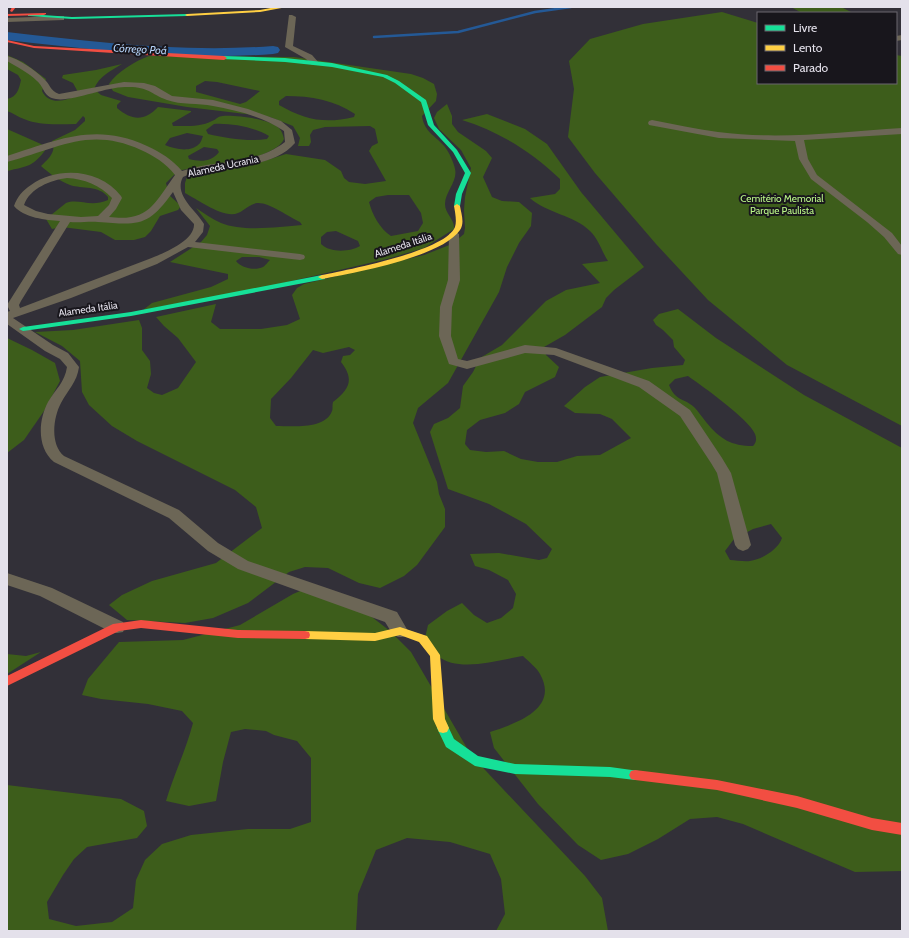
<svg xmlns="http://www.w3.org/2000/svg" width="909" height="938" viewBox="0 0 909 938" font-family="Cabin,sans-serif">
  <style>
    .green { fill: #3d5d1b; fill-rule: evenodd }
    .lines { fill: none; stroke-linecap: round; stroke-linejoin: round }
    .stream { stroke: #245996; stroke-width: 2.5 }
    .river { fill: #245996; fill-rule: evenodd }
    .street { fill: #6c6656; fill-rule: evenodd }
    .fast { fill: #16e098; fill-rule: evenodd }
    .slow { fill: #ffcf43; fill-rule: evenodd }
    .jam { fill: #f24e42; fill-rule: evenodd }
    .labels { text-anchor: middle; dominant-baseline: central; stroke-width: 4; stroke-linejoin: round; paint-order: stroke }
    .far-street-label { font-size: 10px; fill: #e4e1eb; stroke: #18161c }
    .far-park-label { font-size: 10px; fill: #bbf789; stroke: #18161c }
    .far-water-label { font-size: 11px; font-style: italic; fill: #b4d2f7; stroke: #18161c }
  </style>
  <rect width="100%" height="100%" fill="#323038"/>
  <g class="green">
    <polygon points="791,7 841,7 853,13 802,13"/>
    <polygon points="722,12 758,23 758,83 896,83 896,55 902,56 902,426 787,365 708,300 656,244 595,173 568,137 574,89 569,61 590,39 643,24"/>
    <path d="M7,55l16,7 23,17 -4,12c7,15 25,10 37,3l-6,-11 -11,-5 1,-3 33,-5 26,-6c-11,7 -23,12 -28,25l7,6 20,6 -4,4v3c15,13 28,13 41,-1l33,4v1l-19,11 1,3c13,0 28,1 39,-5 5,-2 6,-5 11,-5 13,-1 47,3 56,12 3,3 4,7 5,11 -10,22 -78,27 -102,31l-8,5 -8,8 3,12 12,11 -3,4 -18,6 -9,15 -6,6 -11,3h-19l-14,-8 -39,-5 -10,2 -6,-10 20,-16c13,-5 24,5 42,-3v-3c-9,-12 -26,-8 -38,-12 -11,-4 -21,-12 -29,-19 7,-7 16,-14 11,-25l23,-11 10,-9v-3l-2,-2 -7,8c-17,0 -36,2 -52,-5 -6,-2 -11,-6 -17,-8v-12c10,-2 12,-10 14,-19l-3,-5 -11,-6zM214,124c17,-1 40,3 55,12l-2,3c-18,3 -41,-1 -59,-5l-2,-4zM187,133l16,3c-1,2 -2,7 -4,8 -9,9 -24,5 -34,1l5,-7zM204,147l13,2 2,3c-7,10 -19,10 -30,7l-1,-3z"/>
    <path d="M149,56l145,1 117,17 12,4 11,6 3,10 -1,7 -14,15c2,16 14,20 23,31 4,5 9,16 10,22 3,12 -10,23 -10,35 0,10 10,15 9,25l-30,19 -37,11 -117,27 -127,24 9,-7 59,-16 17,-8v-5l-58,-12 31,-20 6,-7 3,-9 -14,-18c8,5 16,11 25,15 21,9 58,4 81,2l-2,-3c-11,-5 -31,-20 -43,-19 -7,1 -12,7 -19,10 -14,6 -40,-13 -53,-20v-10l2,-6 7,-3 42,-6 28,-7 22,-7 39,6 16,11 3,7 5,4 16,2 21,-3 -17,-30 3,-5 6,-3 -3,-14 -5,-3 -45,1 -12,3 -3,5 1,7 -2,4h-11l2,-8 -7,-12 -23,-9 -83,-10 -59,-10 -15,-6 -4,-7c8,-12 26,-23 40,-28zM205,81l12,1 43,9 -14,11 -6,2 -44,-12v-6zM286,96c25,0 48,4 69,18l-1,3c-29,7 -49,3 -75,-12v-4zM388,195h21l12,18 2,10 -5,8 -27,5c-11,-7 -19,-22 -22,-34l7,-5zM336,231l22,10 2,5c-10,6 -30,7 -39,-2v-7l6,-5zM242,257h17l11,3c-2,2 -5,6 -7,7 -8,4 -22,1 -27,-6z"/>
    <path d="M447,104l5,12v8l6,8 28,19 6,7 -9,19 9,20 10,4 17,1 13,11 -1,13 -12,17 -12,24 -8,25 -51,91 -30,25 -5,15 24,59 2,12 6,15v18l-28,38 -13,11 -24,12 -21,-5 -31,-15 -23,-1 -16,5 -41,31 -35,15 -28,5 -58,-3 -18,-15 13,-10 30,-14 64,-18 46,-35 -6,-21 -21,-17 -98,-49 -25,-15 -23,-21 -7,-13 -2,-31 -18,-15 -27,-14 38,-2 66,-10 3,8v22l8,11 1,13 -4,14 7,5 8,2 16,-7 18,-26 -18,-24 -14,-12 -8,-9 60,-13 -5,18 9,7h41l26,-4 13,-6 -8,-24 5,-7 7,-4 120,-29 28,-11 12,-10 1,-6 -1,-18 1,-13 6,-29 -10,-18 -22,-21 -5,-11 3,-6zM349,347l6,3 -5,5 -7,1 -2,6c14,18 8,27 -8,40 -1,3 0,7 -1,9 -7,19 -41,15 -56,15l-6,-8 1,-19 20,-21 22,-28 10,3z"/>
    <path d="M487,114l38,15 22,15 34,48 63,75 -30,23 -8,8 -4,9 -37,28 -21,12 2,8 13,12 -4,10 -30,15 -6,12 -14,9 -25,7 -13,10 -2,14 5,6 16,2 18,-1 17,8 17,3h19l20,-6 23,-1 31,-17 -19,-19 -12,-5 -25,-1 -11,-7 21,-19 15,-10 52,-9 31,-3 2,-5 -11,-13 -1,-7 -10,-10 -7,-5 -3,-5 6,-6 19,-5 38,29 88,57 98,53v423l-47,1 -112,-48 -26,-7 -27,2 -32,20 -30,15 -27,6 -23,-15 -40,-41 -44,-56 -4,-16c24,-8 70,-22 50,-58 -3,-6 -12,-13 -17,-18 -24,4 -65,17 -85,0 -5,-4 -9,-13 -13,-18l3,-13 19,-14 15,-8 12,12 13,8 14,-5 12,-10 3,-14 -8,-14 -19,-10 -14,-4 -5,-12 29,-1 40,7 8,-2 5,-9 -26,-25 -37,-20 -41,-15 -18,-57 4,-8 14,-6 12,-10 3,-22 10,-14 7,-14 22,-13 44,-44 20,-11 34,-7 -18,-19 26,-3c-6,-9 -10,-23 -18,-30 -16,-16 -44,-18 -60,-33l25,-4 5,-5v-10c-28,-27 -60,-47 -98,-59zM688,376c14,10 61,43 67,58 2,5 1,9 -2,12 -22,0 -33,-7 -47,-24 -4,-5 -8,-11 -12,-15 -11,-10 -18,-5 -25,-22l6,-6zM771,524l11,14c-4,12 -20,21 -32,23 -6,1 -14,-1 -20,-1l-5,-9 9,-12 19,-10z"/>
    <path d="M7,129l34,15 5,5c-13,18 -18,17 -39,22z"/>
    <polygon points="7,338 32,350 55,363 60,381 44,411 24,440 7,453"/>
    <path d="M305,589l63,25 22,17 21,21 60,103 114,121 17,22 6,33h-112l9,-17 -4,-35 -11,-25 -40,-12 -43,-4 -31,12 -18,44 -2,37h-349v-146l114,14 23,12 3,15 -10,12 -50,9 -13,12 -11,16 -16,27 2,17 27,7 36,-4 21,-14 3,-28 9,-20 17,-16 29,-9 57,-6h42l21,-7v-64l-14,-17 -23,-6 -8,-4 -21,-2 -14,3 -8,30 -7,39 -27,5 -23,-5c8,-27 20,-51 27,-78l-11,-12 -34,-7 -47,-5 -19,-4 6,-16 31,-37 64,-2 57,-15 53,-31z"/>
    <polygon points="41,652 7,674 7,654 26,656"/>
  </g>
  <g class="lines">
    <polyline class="stream" points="374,37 458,32 535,12 571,7"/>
    <path class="river" d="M7,32c88,10 177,21 266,14l5,1 2,3 -2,3 -5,1c-89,7 -178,-4 -266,-14z"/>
    <g class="street">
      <polygon points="289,15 292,15 296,17 293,46 312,55 319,63 318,65 312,65 306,59 285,47"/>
      <polygon points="61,16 64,16 64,20 7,22 7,18"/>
      <polygon points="902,35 902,40 896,41 896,36"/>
      <path d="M7,56c12,3 28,14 37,23 7,6 5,11 15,15l65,-12 20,1 11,3 17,10 41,4 35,9 33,12 11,9 3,13c-23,27 -74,23 -105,31l-7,3c-10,18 14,34 21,47l-1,8 -8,10 105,12 4,1 1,2 -1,2 -4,1 -112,-13 -31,17 -86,34 -58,20 40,27 15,8 11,14c-2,15 -11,23 -18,36 -8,15 -11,41 3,53l115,54 39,33 30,18 149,51 11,19 -2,5c-12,4 -15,-5 -21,-14l-147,-53 -30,-18 -39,-33 -115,-56c-17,-14 -16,-41 -6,-60 7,-12 17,-20 19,-35l-7,-8 -15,-8 -38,-27v-12l3,-1 -3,-6 53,-84c-14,-1 -36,-3 -46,-15 3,-9 9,-16 17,-21 27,-19 69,-16 90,11l1,2 -6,11 -7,8c40,5 45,-13 66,-42 -9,-12 -21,-19 -34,-25 -52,-24 -84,-1 -134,12v-6c51,-16 88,-34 140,-10 13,6 25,13 35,25 34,-12 72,-5 103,-29l-1,-11c-20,-14 -48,-21 -71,-25 -15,-3 -32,-1 -46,-6 -18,-7 -19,-14 -42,-13 -19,0 -54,15 -69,12 -13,-2 -11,-11 -19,-18 -8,-8 -20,-14 -30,-20zM67,178c17,1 33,7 45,20l-3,7 -11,11 -17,1 -33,-3 -12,-3 -12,-6c6,-17 27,-25 43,-27zM173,192l8,18 13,14c1,17 -32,30 -45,35l-129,49 -1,-3 2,-4 49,-79c10,1 19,-1 28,0 41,3 50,5 75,-30z"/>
      <path d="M652,120c22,4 44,9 66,12 61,8 123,0 184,-4v6l-98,6 4,19 9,16 75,58 10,13v9l-4,-1 -14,-17 -17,-15 -56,-43 -12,-20 -4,-18 -76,-3 -70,-13 -1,-2 1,-2z"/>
      <polygon points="454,231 459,234 460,280 452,307 451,336 458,359 467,361 525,345 556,348 649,381 690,410 722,458 731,473 751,545 748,549 743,551 738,549 735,545 717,473 711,463 680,416 639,387 554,355 525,353 467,369 449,364 439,336 440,307 448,280 449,234"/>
      <polygon points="7,573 52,588 123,622 125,627 123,632 117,633 111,632 40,596 7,585"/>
    </g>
    <g class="fast">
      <polygon points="28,14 72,17 187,14 189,15 187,16 72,19 30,16 28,16"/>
      <polygon points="224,56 285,58 332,63 387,75 399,81 426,100 434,125 457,150 471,173 462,194 460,206 457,208 454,206 456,194 465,173 453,152 428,125 421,102 395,83 383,77 332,67 285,62 222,59 221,58"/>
      <polygon points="322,275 325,275 325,279 131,316 23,331 19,329 23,327 131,312"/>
      <polygon points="443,723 447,724 454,739 478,756 515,764 610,767 639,771 641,775 639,779 635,780 610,777 515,774 475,766 446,747 437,728 439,724"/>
    </g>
    <g class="slow">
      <polygon points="276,7 287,7 260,12 187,16 185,15 187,14 260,10"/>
      <path d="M457,204l3,2c1,7 5,17 0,24 -18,27 -106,43 -138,49l-4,-2 4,-2c25,-5 124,-24 133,-48 2,-6 0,-15 -1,-21z"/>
      <polygon points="400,627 427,636 440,655 445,719 449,728 447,732 443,733 439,732 433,719 430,656 419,642 400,635 375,641 305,639 301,638 300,635 301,632 305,631 375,633"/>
    </g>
    <g class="jam">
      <polygon points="12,7 16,7 12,12 10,11"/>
      <polygon points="46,13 46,14 44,15 7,16 7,14"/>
      <polygon points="7,40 34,46 224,56 227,58 224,60 34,48 7,42"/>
      <polygon points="141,620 238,630 305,631 309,632 310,635 309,638 305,639 238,638 141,628 119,631 7,686 7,676 113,624"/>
      <polygon points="635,770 717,780 797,796 872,818 902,823 902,835 872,830 797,808 717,790 635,780 631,779 629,775 631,771"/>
    </g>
  </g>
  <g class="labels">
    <g class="far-street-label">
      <text transform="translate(223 166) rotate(-12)">Alameda Ucrania</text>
      <text transform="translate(403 245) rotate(-18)">Alameda Itália</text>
      <text transform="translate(88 309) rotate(-8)">Alameda Itália</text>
    </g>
    <g class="far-park-label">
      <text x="782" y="198">Cemitério Memorial<tspan x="782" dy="12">Parque Paulista</tspan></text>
    </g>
    <g class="far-water-label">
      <text transform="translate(140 49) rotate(3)">Córrego Poá</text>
    </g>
  </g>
  <rect width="909" height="938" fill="none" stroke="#e4e1eb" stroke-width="16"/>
  <rect x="757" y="12" width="140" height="72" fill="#18161c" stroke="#6a676f"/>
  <rect x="765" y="25" width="20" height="6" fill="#16e098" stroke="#6a676f"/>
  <text x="793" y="32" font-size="12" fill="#e4e1eb">Livre</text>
  <rect x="765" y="45" width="20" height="6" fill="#ffcf43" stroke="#6a676f"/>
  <text x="793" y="52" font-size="12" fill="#e4e1eb">Lento</text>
  <rect x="765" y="65" width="20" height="6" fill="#f24e42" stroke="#6a676f"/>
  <text x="793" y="72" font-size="12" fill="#e4e1eb">Parado</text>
</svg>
